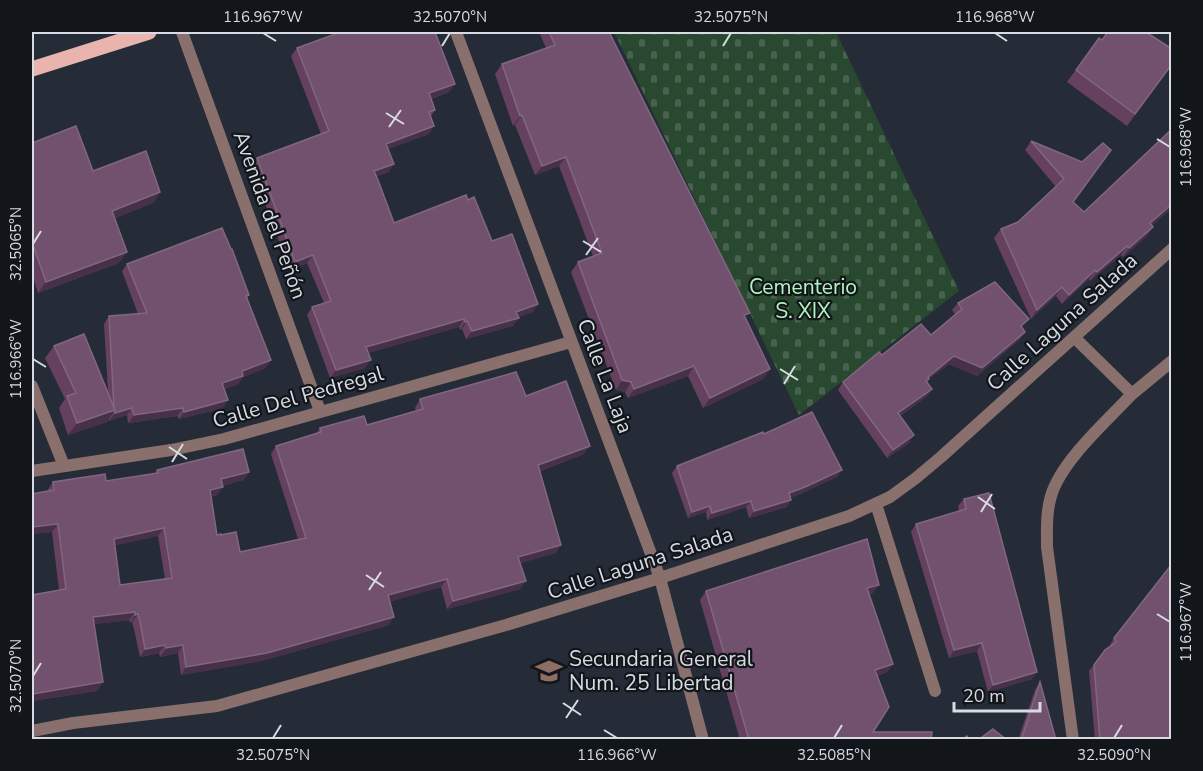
<svg xmlns="http://www.w3.org/2000/svg" width="1203" height="771" viewBox="0 0 1203 771" font-family="'Nunito Sans',sans-serif">
  <style>
    .cemetery { fill: url(#cemetery-stones) }
    .lines { fill: none; stroke-linecap: round; stroke-linejoin: round }
    .lane { stroke: #8a706d; stroke-width: 12 }
    .street { stroke: #8a706d; stroke-width: 12 }
    .primary { stroke: #e8b4ad; stroke-width: 15 }
    .wall { fill: #65415f; fill-rule: evenodd }
    .shaded-wall { fill: #463149 }
    .building { fill: #71516d; stroke: #816780; stroke-width: 1.5; fill-rule: evenodd }
    .ticks { fill: none; stroke: #d7dbe3; stroke-width: 2 }
    .labels { text-anchor: middle; dominant-baseline: central; stroke-width: 4.5; stroke-linejoin: round; paint-order: stroke }
    .street-label { font-size: 21px; fill: #d7dbe3; stroke: #12151a }
    .park-label { font-size: 21px; fill: #b0f5be; stroke: #12151a }
    .poi-label { font-size: 21px; fill: #d7dbe3; stroke: #12151a; text-anchor: start }
    .neatline { fill: none; stroke: #d7dbe3; stroke-width: 2 }
    .ticks-label { font-size: 15px; text-anchor: middle; fill: #d7dbe3 }
  </style>
  <defs>
    <pattern id="cemetery-stones" width="16" height="16" patternUnits="userSpaceOnUse" patternTransform="scale(1.5)"><rect width="16" height="16" fill="#294830"/><path d="M2 7V4a2 2 0 0 1 4 0v3zM10 15v-3a2 2 0 0 1 4 0v3z" fill="#47624e"/></pattern>
  </defs>
  <rect width="100%" height="100%" fill="#252c38"/>
  <polygon class="cemetery" points="614,32 836,32 959,291 799,415"/>
  <g class="lines">
    <g class="lane">
      <polyline points="1075,338 1132,394 1172,361"/>
      <polyline points="876,504 935,691"/>
      <path d="M1073,740l-26,-193c0,-17 -1,-34 4,-51 10,-35 56,-75 81,-102"/>
    </g>
    <g class="street">
      <polyline points="182,32 320,411"/>
      <polyline points="456,32 660,578 703,740"/>
      <polyline points="32,386 64,466"/>
      <polyline points="32,471 171,450 224,439 571,342"/>
      <polyline points="32,731 73,723 217,706 506,625 660,578 849,516 890,497 916,478 941,457 1172,249"/>
    </g>
    <polyline class="primary" points="32,69 149,32"/>
  </g>
  <g class="wall">
    <polygon points="539,32 609,32 770,369 763,379 703,408 688,376 628,398 625,392 616,390 571,272 578,262 593,256 559,166 535,175 515,125 513,126 495,74 502,64 546,48"/>
    <polygon points="1099,38 1102,40 1172,64 1127,126 1067,82"/>
    <polygon points="297,48 455,84 449,92 431,99 435,110 431,116 429,134 388,149 389,172 376,176 394,223 468,200 533,312 518,317 513,326 466,339 462,329 460,330 459,327 368,353 365,368 330,378 307,315 312,307 324,303 307,263 290,270 251,166 257,158 321,134 291,56"/>
    <polygon points="1172,129 1172,208 1152,225 1147,236 1123,257 1121,255 1090,281 1089,279 1062,304 1056,296 1031,319 994,238 1001,229 1018,222 1056,187 1025,150 1031,141 1082,162 1073,203 1084,212"/>
    <polygon points="32,143 93,171 160,192 153,203 115,218 119,263 38,293 32,274"/>
    <polygon points="127,264 249,295 247,298 271,360 265,368 243,377 238,384 224,389 223,408 179,419 177,416 128,423 127,415 109,421 109,419 107,422 68,435 59,408 65,399 45,358 54,346 108,391 104,324 109,316 138,314 122,271"/>
    <polygon points="958,303 1023,326 1022,327 1020,339 977,376 949,364 929,379 927,382 932,389 927,396 900,416 909,443 887,458 838,390 843,382 882,355 931,335 955,314 952,310"/>
    <path d="M526,396l58,58 -44,17 16,82 -36,10v26l-73,20 -6,-22 -51,14 -1,24 -128,36 -80,14 -3,-22 -18,4 -1,-4 -19,4 -6,-28 -2,-7 -2,1 -1,-3 -35,4 3,67 -65,10v-106l27,-5 -7,-58 -20,2v-40l15,-3 6,-9 53,-1 49,-8 2,-3 92,2 -6,8 -21,6 -5,9 -6,2 6,38h4l19,17 58,-13 -27,-85 5,-8 40,-12 4,-6 47,-3 49,-14 -1,-3 5,-9zM158,536l7,43 -45,6 -5,-40z"/>
    <polygon points="764,434 842,470 837,477 791,497 787,507 749,518 746,507 707,520 706,512 688,518 672,473 677,466"/>
    <polygon points="964,499 1032,679 988,692 977,651 949,658 911,532 916,524 959,511 958,506"/>
    <polygon points="706,591 873,593 869,594 893,664 887,672 877,676 873,732 931,740 740,740 700,600"/>
    <polygon points="1114,638 1172,740 1095,740 1089,671 1105,650 1110,646 1110,645"/>
    <polygon points="1040,682 1056,740 1018,740 1035,690"/>
  </g>
  <g class="shaded-wall">
    <polygon points="455,84 449,92 423,101 429,93"/>
    <polygon points="522,115 515,125 513,126 520,116"/>
    <polygon points="434,126 429,134 380,152 386,144"/>
    <polygon points="566,157 559,166 535,175 542,166"/>
    <polygon points="394,164 389,172 369,179 374,171"/>
    <polygon points="160,192 153,203 105,222 112,211"/>
    <polygon points="1172,204 1172,208 1143,232 1150,223"/>
    <polygon points="1153,227 1147,236 1123,257 1129,248"/>
    <polygon points="1127,246 1121,255 1090,281 1097,272"/>
    <polygon points="127,252 119,263 38,293 46,282"/>
    <polygon points="313,255 307,263 290,270 295,262"/>
    <polygon points="1095,270 1089,279 1062,304 1069,295"/>
    <polygon points="1062,287 1056,296 1031,319 1037,310"/>
    <polygon points="538,304 533,312 511,320 516,312"/>
    <polygon points="519,318 513,326 466,339 472,331"/>
    <polygon points="464,319 459,327 361,355 366,347"/>
    <polygon points="467,321 462,329 460,330 465,322"/>
    <polygon points="1025,332 1020,339 977,376 949,364 929,379 924,387 928,377 954,356"/>
    <polygon points="271,360 265,368 243,377 238,384 217,391 222,383 242,371"/>
    <polygon points="371,360 365,368 330,378 336,370"/>
    <polygon points="694,366 688,376 628,398 634,389"/>
    <polygon points="770,369 763,379 703,408 710,398"/>
    <polygon points="622,380 631,382 625,392 616,390"/>
    <polygon points="932,389 927,396 892,421 898,413"/>
    <polygon points="228,400 223,408 179,419 184,412"/>
    <polygon points="132,408 127,415 109,421 115,413"/>
    <polygon points="183,408 177,416 128,423 134,415"/>
    <polygon points="115,410 107,422 68,435 77,423"/>
    <polygon points="914,435 909,443 887,458 893,450"/>
    <polygon points="590,446 584,454 533,473 538,465"/>
    <polygon points="842,470 837,477 801,494 785,500 789,493"/>
    <polygon points="249,472 243,480 215,488 221,479"/>
    <polygon points="223,487 217,495 204,498 210,490"/>
    <polygon points="791,500 787,507 749,518 754,511"/>
    <polygon points="751,501 746,507 707,520 712,513"/>
    <polygon points="710,506 706,512 688,518 692,512"/>
    <polygon points="58,524 52,532 32,534 32,527"/>
    <polygon points="164,528 158,536 108,547 114,539"/>
    <polygon points="561,545 556,553 513,565 518,557"/>
    <polygon points="447,579 441,587 383,604 388,595"/>
    <polygon points="526,581 520,589 447,609 453,601"/>
    <polygon points="879,585 873,593 861,597 867,588"/>
    <polygon points="135,612 129,620 88,625 93,617"/>
    <polygon points="138,614 132,622 130,623 135,615"/>
    <polygon points="394,617 389,625 261,661 181,675 186,667"/>
    <polygon points="982,643 977,651 949,658 954,650"/>
    <polygon points="165,645 159,653 140,657 145,649"/>
    <polygon points="183,645 178,653 160,657 166,648"/>
    <polygon points="893,664 887,672 869,678 875,670"/>
    <polygon points="1037,672 1032,679 988,692 993,685"/>
    <polygon points="103,682 97,691 32,701 32,694"/>
  </g>
  <g class="building">
    <polygon points="341,32 435,32 455,84 429,93 435,110 429,112 434,126 386,144 394,164 374,171 378,180 394,223 466,195 468,200 474,197 492,241 512,234 538,304 516,312 519,318 472,331 467,321 465,322 464,319 366,347 371,360 336,370 312,307 331,301 313,255 295,262 257,158 329,131 297,48"/>
    <polygon points="549,32 609,32 750,313 744,315 770,369 710,398 694,366 634,389 631,382 622,380 578,262 602,253 566,157 542,166 522,115 520,116 502,64 555,45"/>
    <polygon points="1108,32 1146,32 1172,49 1172,64 1135,114 1076,70 1099,38 1102,40"/>
    <polygon points="76,126 93,171 146,151 160,192 112,211 127,252 46,282 32,242 32,143"/>
    <polygon points="1172,129 1172,204 1150,223 1153,227 1129,248 1127,246 1097,272 1095,270 1069,295 1062,287 1037,310 1001,229 1018,222 1064,179 1031,141 1082,162 1103,143 1111,150 1073,202 1084,212"/>
    <polygon points="222,228 231,249 232,249 249,295 246,296 271,360 242,371 243,376 222,383 228,400 184,412 183,408 134,415 132,408 115,413 114,410 115,410 114,407 109,316 147,313 127,264"/>
    <polygon points="995,282 1029,319 1021,326 1025,332 982,368 954,356 928,377 929,379 926,381 932,389 898,413 914,435 893,450 843,382 879,352 882,355 921,324 931,335 962,309 958,303"/>
    <polygon points="84,334 115,410 77,423 67,396 76,393 54,346"/>
    <path d="M516,372l10,24 40,-15 24,65 -52,19 23,80 -43,12 8,24 -73,20 -6,-22 -59,16 6,22 -127,36 -81,14 -3,-22 -17,3 -1,-3 -20,4 -5,-28 -2,-7 -3,1v-3l-42,5 10,65 -71,12v-99l34,-6 -8,-65 -26,3v-33l22,-4 -1,-8 52,-8 1,7 52,-8 -1,-3 86,-21 6,23 -28,7 2,8 -13,3 7,45 4,-1v1l15,-3 4,20 66,-14 -30,-92 45,-14 -1,-4 44,-12 3,9 56,-16 -3,-10zM164,528l8,50 -52,7 -6,-46z"/>
    <polygon points="812,412 842,470 805,487 789,493 791,500 754,511 751,501 712,513 710,506 692,512 677,466 763,432 764,434"/>
    <polygon points="989,493 1037,672 993,685 982,643 954,650 916,524 966,509 964,499"/>
    <polygon points="867,539 879,585 867,588 893,664 875,670 889,707 873,732 932,732 931,740 749,740 706,591"/>
    <polygon points="1172,564 1172,740 1100,740 1094,665 1105,650 1116,642 1114,638"/>
    <polygon points="1040,682 1056,740 1021,740"/>
    <polygon points="993,729 1007,740 978,740"/>
    <polygon points="967,736 969,740 962,740"/>
  </g>
  <path class="ticks" d="M263,33l13,8M995,33l12,8M442,46l8,-13M723,46l8,-13M386,113l18,11M389,127l12,-17M1157,139l13,8M583,241l18,11M33,244l8,-13M586,255l12,-17M33,359l13,8M780,369l18,11M784,384l11,-18M169,447l18,12M172,462l11,-18M978,497l17,12M981,512l11,-18M366,575l18,12M369,590l12,-18M1157,614l13,8M33,676l8,-13M563,703l18,12M566,718l12,-18M604,730l13,8M273,738l8,-13M834,738l8,-13M1114,738l8,-13"/>
  <defs>
    <symbol id="school-bare" viewBox="-9 -9 18 18"><path d="M0-5L7-2L0 1L-7-2ZM-4 1L0 2.5L4 1V4Q0 6-4 4Z" fill="#8d6e63" stroke="#12151a" stroke-width="2.5" paint-order="stroke"/></symbol>
  </defs>
  <g fill-rule="evenodd">
    <use href="#school-bare" x="530" y="652" width="38" height="38"/>
  </g>
  <g class="labels">
    <g class="street-label">
      <text transform="translate(270 215) rotate(70)">Avenida del Peñón</text>
      <text transform="translate(1062 322) rotate(-42)">Calle Laguna Salada</text>
      <text transform="translate(605 376) rotate(69)">Calle La Laja</text>
      <text transform="translate(298 397) rotate(-16)">Calle Del Pedregal</text>
      <text transform="translate(640 563) rotate(-18)">Calle Laguna Salada</text>
    </g>
    <g class="park-label">
      <text x="803" y="287">Cementerio<tspan x="803" dy="24">S. XIX</tspan></text>
    </g>
    <g class="poi-label">
      <text x="569" y="659">Secundaria General<tspan x="569" dy="24">Num. 25 Libertad</tspan></text>
    </g>
  </g>
  <rect width="1203" height="771" fill="none" stroke="#12151a" stroke-width="66"/>
  <path d="M954 702v9h86v-9" fill="none" stroke="#d7dbe3" stroke-width="3"/>
  <text x="963" y="702" font-size="18" fill="#d7dbe3" stroke="#12151a" stroke-width="4.5" paint-order="stroke">20 m</text>
  <rect x="33" y="33" width="1137" height="705" class="neatline"/>
  <g class="ticks-label">
    <text x="263" y="22">116.967°W</text>
    <text x="450" y="22">32.5070°N</text>
    <text x="731" y="22">32.5075°N</text>
    <text x="995" y="22">116.968°W</text>
    <text transform="translate(1186 147) rotate(-90)" y="5">116.968°W</text>
    <text transform="translate(16 244) rotate(-90)" y="5">32.5065°N</text>
    <text transform="translate(16 359) rotate(-90)" y="5">116.966°W</text>
    <text transform="translate(1186 622) rotate(-90)" y="5">116.967°W</text>
    <text transform="translate(16 676) rotate(-90)" y="5">32.5070°N</text>
    <text x="273" y="760">32.5075°N</text>
    <text x="617" y="760">116.966°W</text>
    <text x="834" y="760">32.5085°N</text>
    <text x="1114" y="760">32.5090°N</text>
  </g>
</svg>
